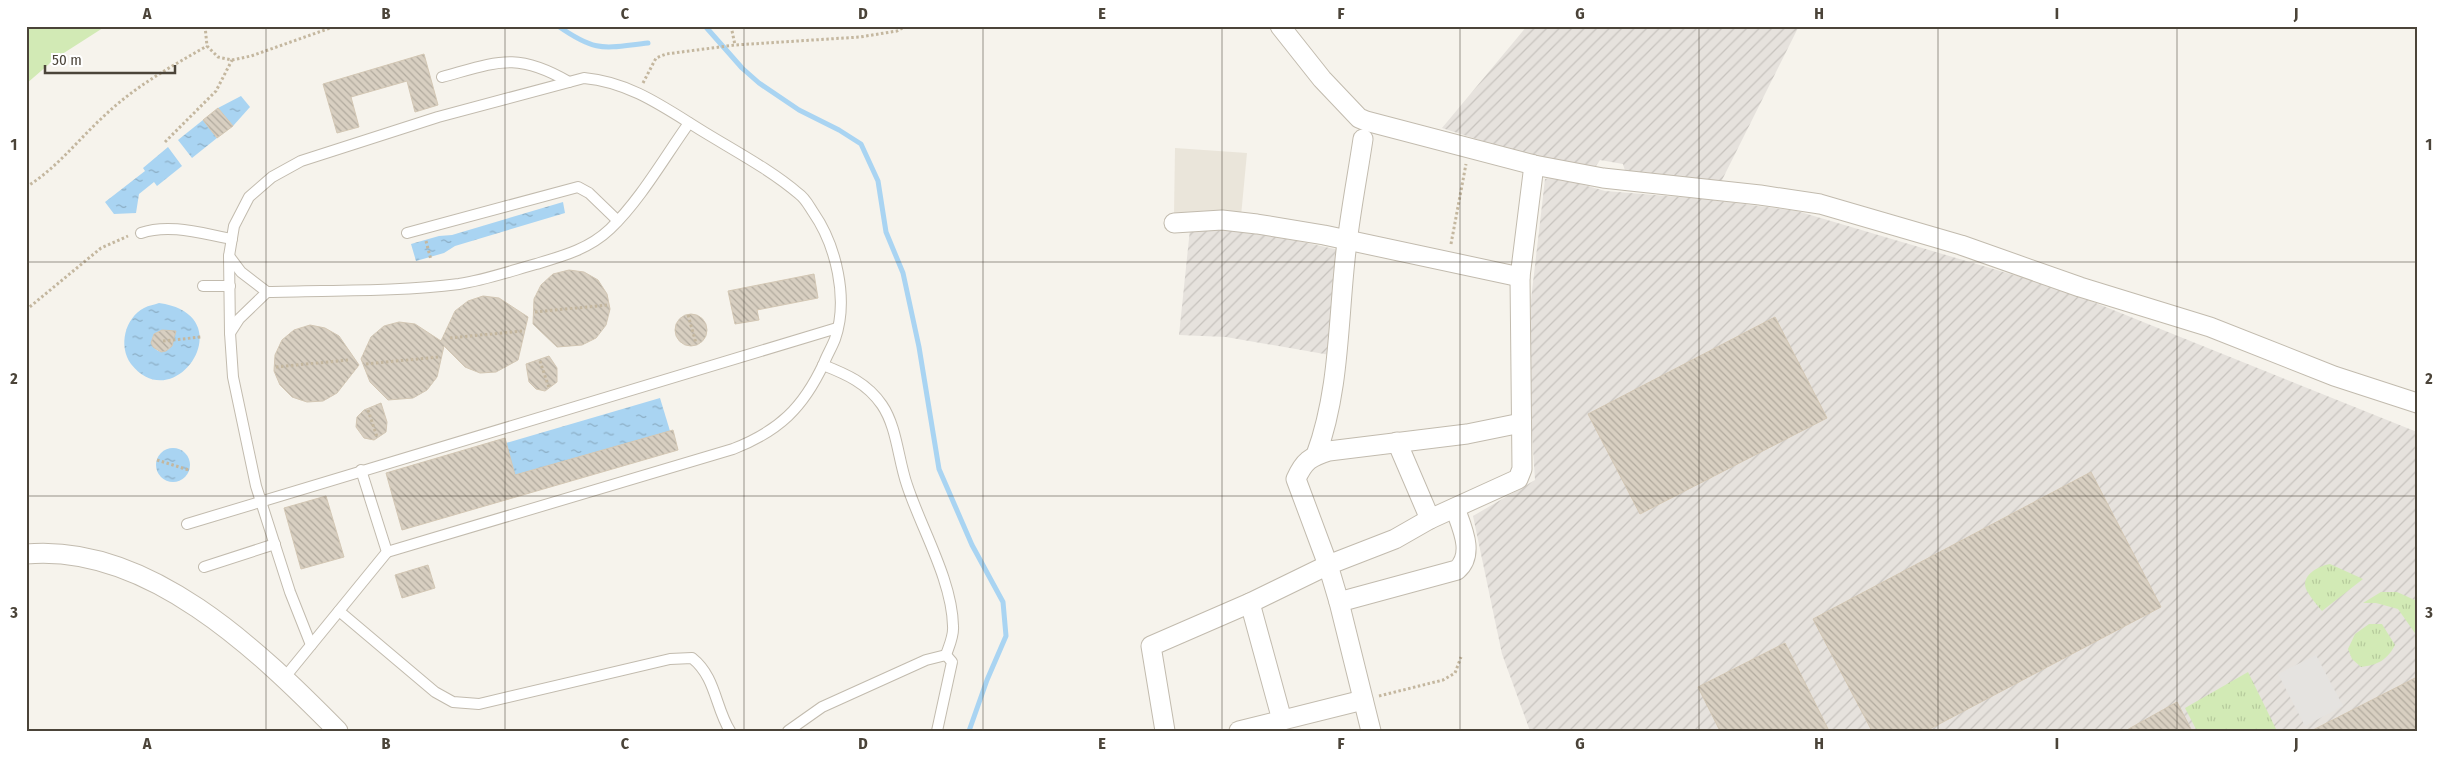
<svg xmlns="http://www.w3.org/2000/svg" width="2443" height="757" viewBox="0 0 2443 757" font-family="'Fira Sans Condensed',sans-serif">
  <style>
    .residential { fill: #eae5da }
    .industrial { fill: url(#industrial-furrows) }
    .green { fill: #d2eab5 }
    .park { fill: url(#park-tufts) }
    .parking { fill: #e5e3e0 }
    .water { fill: url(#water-ripples); fill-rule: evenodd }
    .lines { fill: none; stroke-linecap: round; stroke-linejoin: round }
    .stream { stroke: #a9d4f2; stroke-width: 5 }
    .building { fill: url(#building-back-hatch); stroke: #d3c7b4 }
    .service-casing { stroke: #c2bbae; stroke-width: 12 }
    .minor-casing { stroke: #c2bbae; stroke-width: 21 }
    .path { stroke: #c4b79f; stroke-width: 3; stroke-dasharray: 2.5 2.5; stroke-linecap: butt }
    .service { stroke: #fff; stroke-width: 10 }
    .minor { stroke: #fff; stroke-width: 19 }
    .grid { fill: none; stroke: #4b4439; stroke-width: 1; stroke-opacity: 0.55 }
    .neatline { fill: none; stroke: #4b4439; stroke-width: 2 }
    .grid-label { font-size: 16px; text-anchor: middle; font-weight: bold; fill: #4b4439 }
  </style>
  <defs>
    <pattern id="industrial-furrows" width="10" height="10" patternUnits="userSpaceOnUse" patternTransform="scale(1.25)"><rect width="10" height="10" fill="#e6e2dd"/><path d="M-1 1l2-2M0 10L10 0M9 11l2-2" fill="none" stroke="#c7c3be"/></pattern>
    <pattern id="park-tufts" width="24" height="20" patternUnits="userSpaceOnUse" patternTransform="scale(1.25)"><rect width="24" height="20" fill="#d2eab5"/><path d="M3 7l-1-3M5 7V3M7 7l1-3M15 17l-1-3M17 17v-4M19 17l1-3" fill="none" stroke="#b6ca9c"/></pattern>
    <pattern id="water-ripples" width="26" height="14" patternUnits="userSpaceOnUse" patternTransform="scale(1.25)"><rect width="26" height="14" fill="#a9d4f2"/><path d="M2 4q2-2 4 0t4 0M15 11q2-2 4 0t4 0" fill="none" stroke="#8caec5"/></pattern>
    <pattern id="building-back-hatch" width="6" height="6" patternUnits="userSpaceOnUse" patternTransform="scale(1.25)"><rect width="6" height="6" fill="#d8cfc1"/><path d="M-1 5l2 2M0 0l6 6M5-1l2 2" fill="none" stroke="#b1aa9e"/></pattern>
  </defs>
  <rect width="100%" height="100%" fill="#f6f3ec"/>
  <polygon class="residential" points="1175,148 1247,153 1241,216 1174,215"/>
  <g class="industrial">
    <polygon points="1527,26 1799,26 1720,184 1626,174 1623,164 1600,160 1594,169 1535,158 1442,128"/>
    <polygon points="1556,177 1605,191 1705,199 1797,211 2061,289 2417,432 2417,731 1530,731 1502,654 1473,516 1535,480 1531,418 1531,300 1545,179"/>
    <polygon points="1231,226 1339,250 1330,355 1226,337 1179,335 1190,229"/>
  </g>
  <polygon class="green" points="26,26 106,26 56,58 26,84"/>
  <g class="park">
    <path d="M2330,564l33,15 -41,32c-5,-6 -11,-13 -15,-20 -8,-15 11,-25 23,-27z"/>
    <polygon points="2381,592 2397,592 2417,601 2417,636 2398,609 2376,603 2363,603"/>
    <path d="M2369,624h13l13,21c-8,15 -17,20 -34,22l-9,-8 -4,-10 7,-15z"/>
    <polygon points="2248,672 2277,731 2197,731 2185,708"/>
  </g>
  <polygon class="parking" points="2316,655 2343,706 2305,726 2278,674"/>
  <g class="water">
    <polygon points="241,96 250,107 233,126 218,108"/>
    <polygon points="203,120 217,138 192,158 178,140"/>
    <polygon points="168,147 182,166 157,186 154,182 139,194 136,213 114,214 105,202 145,171 143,168"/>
    <polygon points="563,202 565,213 455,246 444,253 416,261 411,244 439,236 452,235"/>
    <path d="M159,303c86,12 16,117 -28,61 -13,-18 -6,-46 13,-56 5,-3 10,-3 15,-5zM162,330h4l7,11 -4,8 -8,3c-9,-3 -11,-10 -7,-18z"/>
    <circle cx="691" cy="329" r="14"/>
    <polygon points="660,398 670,431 515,475 506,443"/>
    <circle cx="173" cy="465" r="17"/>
  </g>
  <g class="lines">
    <g class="stream">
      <path d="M558,26c39,27 45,22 90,17"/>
      <polyline points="705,26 742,68 759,83 799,110 839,130 861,144 878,181 886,232 903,273 919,347 939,469 972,545 1003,602 1006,636 987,680 969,731"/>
    </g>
  </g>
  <g class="building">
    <polygon points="424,54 438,105 415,112 407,81 351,97 359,127 337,133 323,84"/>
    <polygon points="218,108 233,126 217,138 203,120"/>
    <polygon points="569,270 584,272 598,280 607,294 610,309 606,325 596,338 582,345 557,347 533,324 534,299 541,285 553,274"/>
    <polygon points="814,274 818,298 757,310 759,320 735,324 728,291"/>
    <polygon points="483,296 499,298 528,317 518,360 496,372 480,373 465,367 444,346 437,377 427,390 413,398 388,400 370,382 361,359 371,337 384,326 399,322 415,324 441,341 455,311 468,301"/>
    <circle cx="691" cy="330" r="16"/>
    <polygon points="1775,317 1827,418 1640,514 1588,414"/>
    <polygon points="310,325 325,328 339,336 359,365 337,393 323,401 307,402 292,397 280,385 274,371 275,355 282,340 294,330"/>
    <polygon points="162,330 176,331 172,346 166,351 161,352 153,347 151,343 154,334"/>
    <polygon points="549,356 557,368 557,382 545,391 536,389 529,382 526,364"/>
    <polygon points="381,403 387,422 386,432 374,440 364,438 356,427 357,417 364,410"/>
    <polygon points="673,430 678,450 402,530 386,473 505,438 515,475"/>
    <polygon points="2091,472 2161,607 1926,731 1872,731 1813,619"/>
    <polygon points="326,496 344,557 301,569 284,508"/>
    <polygon points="428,565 435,588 402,598 395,575"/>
    <polygon points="1785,643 1829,731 1720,731 1698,687"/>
    <polygon points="2417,677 2417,731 2311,731"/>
    <polygon points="2177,702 2192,731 2125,731"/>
  </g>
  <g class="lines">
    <defs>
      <g id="service">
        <path d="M442,77c55,-15 74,-26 127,5"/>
        <path d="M141,233c29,-10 62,1 91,6"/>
        <polyline points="407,233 578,187 589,193 617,220"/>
        <path d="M229,256l12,16 26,20c63,-2 129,0 192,-8 26,-4 52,-13 77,-20 27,-8 53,-15 74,-35 31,-30 54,-71 79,-106"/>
        <polyline points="203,286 230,286"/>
        <polyline points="230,333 239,319 267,292"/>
        <path d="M823,365c23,9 44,18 59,40 15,22 16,54 25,80 14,43 45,95 46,141 1,10 -4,20 -7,29"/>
        <polyline points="187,524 837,328"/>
        <polyline points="204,567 275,544"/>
        <path d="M339,611l96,81 18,10 26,2 191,-45 22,-1c24,19 23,49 38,73"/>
        <path d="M311,645l-21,-53 -34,-106 -23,-109 -3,-44 -1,-77 5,-30 15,-29 23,-20 29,-16 137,-44 146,-39c46,4 81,30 120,54 31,19 67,38 95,62 6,4 10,12 14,18 23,33 36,87 22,127 -3,8 -8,16 -11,24 -21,45 -45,68 -91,86l-346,103"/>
        <polyline points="285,677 387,552 361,470"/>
        <polyline points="788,731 822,707 926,660 946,655 952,662 937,731"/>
      </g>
      <g id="minor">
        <polyline points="1280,26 1322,79 1359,118 1366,121 1534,165 1603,178 1760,195 1820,204 1961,245 2080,287 2210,327 2334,376 2417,403"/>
        <polyline points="1174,223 1222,220 1257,224 1324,235 1520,277"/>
        <polyline points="1397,442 1430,519"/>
        <path d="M1316,455c23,-62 22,-130 29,-195 4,-41 12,-81 18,-121"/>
        <path d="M26,554c122,-11 232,96 312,177"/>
        <path d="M1339,602l118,-32c18,-16 5,-42 -2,-62"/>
        <polyline points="1250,603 1282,720"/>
        <polyline points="1165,731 1151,646 1250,603 1328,565 1395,539 1430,519 1518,479 1522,469 1520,277 1534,165"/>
        <polyline points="1239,731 1363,700"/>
        <path d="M1371,731l-32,-129 -11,-37 -32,-86c8,-18 14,-22 33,-28l138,-17 54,-11"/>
      </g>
    </defs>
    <use href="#service" class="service-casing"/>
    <use href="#minor" class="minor-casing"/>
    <g class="path">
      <polyline points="205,26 207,46 218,57 232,60 251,56 336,26"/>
      <polyline points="731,26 735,45"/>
      <polyline points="643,83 656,58 666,54 735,45 860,37 897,31 906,26"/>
      <polyline points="165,142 216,91 232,60"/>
      <path d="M26,187c30,-18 51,-46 77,-70 31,-30 67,-50 104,-71"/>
      <polyline points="426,241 431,260"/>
      <polyline points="1451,244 1466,164"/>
      <polyline points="26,310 101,248 128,236"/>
      <polyline points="535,312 607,305"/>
      <polyline points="688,315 696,343"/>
      <polyline points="450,338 522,331"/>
      <polyline points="163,341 201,337"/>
      <polyline points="540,361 549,388"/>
      <polyline points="366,364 438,357"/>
      <polyline points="276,367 348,360"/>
      <polyline points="368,410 377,437"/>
      <polyline points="157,460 189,470"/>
      <polyline points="1379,696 1443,680 1455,673 1461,657"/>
    </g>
    <use href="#service" class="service"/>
    <use href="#minor" class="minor"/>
  </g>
  <path class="grid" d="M266,26v705M505,26v705M744,26v705M983,26v705M1222,26v705M1460,26v705M1699,26v705M1938,26v705M2177,26v705M26,262h2391M26,496h2391"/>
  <rect width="2443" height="757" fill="none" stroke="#ffffff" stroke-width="55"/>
  <path d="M45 65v8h130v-8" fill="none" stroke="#4b4439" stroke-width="2.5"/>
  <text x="52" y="65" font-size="15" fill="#4b4439" stroke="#ffffff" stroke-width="4" paint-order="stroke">50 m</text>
  <rect x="28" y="28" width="2388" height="702" class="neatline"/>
  <g class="grid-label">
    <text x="147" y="19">A</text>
    <text x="386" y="19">B</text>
    <text x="625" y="19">C</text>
    <text x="863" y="19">D</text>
    <text x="1102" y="19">E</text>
    <text x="1341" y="19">F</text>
    <text x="1580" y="19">G</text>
    <text x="1819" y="19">H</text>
    <text x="2057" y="19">I</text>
    <text x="2296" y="19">J</text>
    <text x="14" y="150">1</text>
    <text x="2429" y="150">1</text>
    <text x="14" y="384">2</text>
    <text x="2429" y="384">2</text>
    <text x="14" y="618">3</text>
    <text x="2429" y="618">3</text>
    <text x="147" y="749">A</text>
    <text x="386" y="749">B</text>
    <text x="625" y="749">C</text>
    <text x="863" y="749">D</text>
    <text x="1102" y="749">E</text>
    <text x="1341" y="749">F</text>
    <text x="1580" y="749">G</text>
    <text x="1819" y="749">H</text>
    <text x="2057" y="749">I</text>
    <text x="2296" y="749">J</text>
  </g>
</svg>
